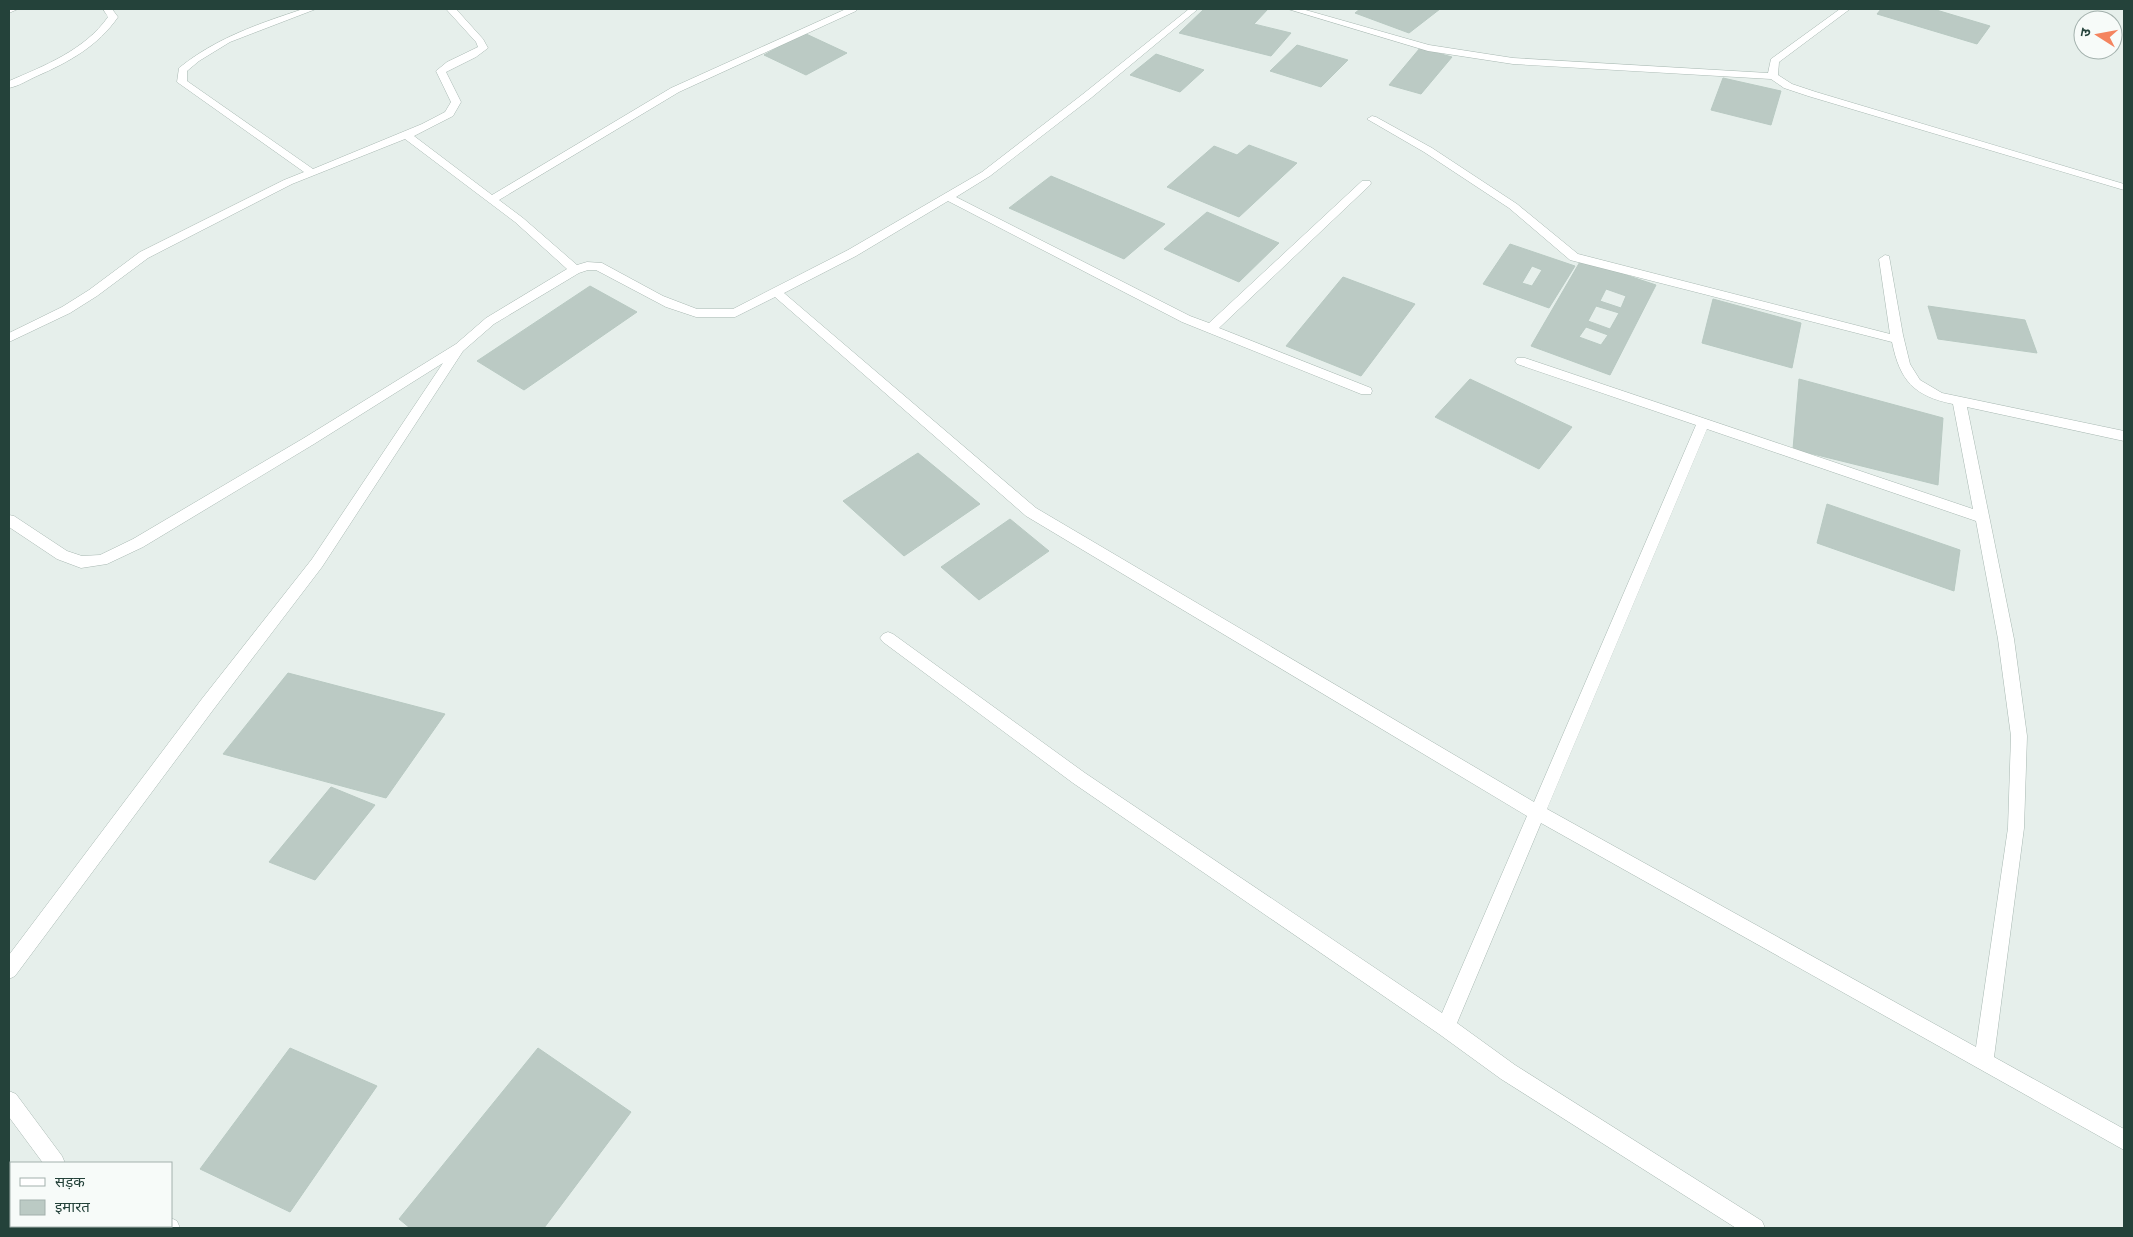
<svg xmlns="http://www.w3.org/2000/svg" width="2133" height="1237" viewBox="0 0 2133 1237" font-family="Inter,'Noto Sans Devanagari',sans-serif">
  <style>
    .building { fill: #bbcac4; stroke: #b8c9c2; fill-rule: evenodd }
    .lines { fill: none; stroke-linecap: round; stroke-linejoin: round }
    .minor-casing { stroke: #a8b8b2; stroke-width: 1 }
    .minor { fill: #fff; fill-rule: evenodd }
  </style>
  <rect width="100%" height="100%" fill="#e6efeb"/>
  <g class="building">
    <polygon points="1204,9 1268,9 1254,24 1291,33 1271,56 1179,33"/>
    <polygon points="1360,9 1440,9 1409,33 1355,13"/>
    <polygon points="1881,9 1933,9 1990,26 1977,44 1877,14"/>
    <polygon points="804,33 847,53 806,75 764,55"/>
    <polygon points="1297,45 1348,60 1321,87 1270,71"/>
    <polygon points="1420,48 1452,57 1421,94 1389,85"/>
    <polygon points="1156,54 1204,70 1180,92 1130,75"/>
    <polygon points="1723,78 1781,91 1771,125 1711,110"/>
    <polygon points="1249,145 1297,163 1239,217 1167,187 1214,146 1237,155"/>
    <polygon points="1051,176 1165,224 1124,259 1009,208"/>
    <polygon points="1207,212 1279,243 1239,282 1164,249"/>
    <path d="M1510,244l65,22 -26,42 -66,-24zM1532,266l10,4 -10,16 -10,-3z"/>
    <path d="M1581,260l75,25 -46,90 -79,-29zM1606,289l20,7 -5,12 -21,-7zM1596,306l23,7 -9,16 -22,-8zM1586,327l22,8 -7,10 -22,-8z"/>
    <polygon points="1343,277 1415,304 1361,376 1286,346"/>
    <polygon points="590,286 637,312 524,390 477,361"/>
    <polygon points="1713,299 1801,323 1792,368 1702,343"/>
    <polygon points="1928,306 2025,320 2037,353 1938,339"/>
    <polygon points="1470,379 1572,427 1539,469 1435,417"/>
    <polygon points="1799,379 1943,418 1938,485 1793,449"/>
    <polygon points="918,453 980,504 904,556 843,501"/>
    <polygon points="1827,504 1960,550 1954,591 1817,543"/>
    <polygon points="1010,519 1049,551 979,600 941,567"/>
    <polygon points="288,673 445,714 386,798 223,754"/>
    <polygon points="331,787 375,805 315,880 269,862"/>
    <polygon points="290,1048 377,1086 290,1212 200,1169"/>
    <polygon points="538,1048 631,1112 544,1228 410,1228 399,1219"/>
  </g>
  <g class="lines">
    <defs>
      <g id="minor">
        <polygon points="9,9 18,9 9,13"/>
        <path d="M103,9h9l6,8c-20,29 -49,45 -81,59 -9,4 -18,10 -28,12v-7c35,-15 76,-31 99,-64z"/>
        <path d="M303,9h13l-86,33 -31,19 -12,10v10l126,88 109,-45 23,-12 6,-10 -15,-31 11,-9 31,-15 -2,-5 -30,-33h10l27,30 5,9 -12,9 -30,15 15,30 -8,14 -39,20 78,59 179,-107 175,-79h11l-1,2 -177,81 -180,108 24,18 54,47 10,-3 15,1 61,33 34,13h36l115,-59 134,-78 101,-78 106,-85h9l-107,89 -101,78 -34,21 234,119 19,7 153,-142h8l1,2 -1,2 -151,143 152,60 1,3 -1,3h-10l-179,-72 -234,-121 -92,55 -72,37 252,215 498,294 162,-377 -179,-61 -2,-3 2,-3h8l448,151 -20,-105c-39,-8 -53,-23 -61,-62l-322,-82 -61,-52 -85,-56 -57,-33 5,-3 4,1 56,31 85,56 61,50 312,80 -11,-75 6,-4 4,1 14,79 7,29 10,16 22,13 182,38v10l-157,-34 47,232 13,97 -3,92 -30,229 130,72v21l-583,-327 -84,200 58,42 247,156 3,7h-29l-235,-149 -62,-45 -366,-251 -190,-141 -3,-4 3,-4 5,-2 5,2 192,139 357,240 85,-197 -501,-300 -251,-219 -40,20h-39l-30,-10 -70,-37h-8l-9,3 -85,51 -31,27 -141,216 -109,143 -198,266 -6,3v-24l192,-255 111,-141 131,-196 -129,81 -171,103 -36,17 -26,4 -24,-9 -48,-32v-12l5,1 53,35 15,5 18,-1 33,-16 171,-101 152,-94 30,-26 81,-49 -52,-47 -110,-83 -113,45 -144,74 -51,38 -27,17 -61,29v-9l53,-26 27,-17 51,-38 144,-72 20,-8 -127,-90 2,-14c37,-30 79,-44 124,-59zM1707,429l269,92 22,118 13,97 -3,92 -32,219 -429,-238z"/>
        <polygon points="1288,9 1302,9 1429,45 1513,58 1768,73 1771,59 1840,9 1850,9 1779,62 1778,75 1792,84 1816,92 2124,184 2124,190 1808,96 1784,88 1771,79 1513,64 1428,51"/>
        <polygon points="9,1091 16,1094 62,1156 65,1163 43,1163 9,1117"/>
        <polygon points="171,1218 177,1221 180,1228 156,1228 155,1226 171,1226"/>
        <polygon points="15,1226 36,1226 35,1228 14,1228"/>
      </g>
    </defs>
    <use href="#minor" class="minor-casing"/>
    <use href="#minor" class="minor"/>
  </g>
  <rect width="2133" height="1237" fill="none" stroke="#24423a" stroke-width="20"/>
  <rect x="10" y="1162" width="162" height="65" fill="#f7fbf9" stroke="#a3b1ad"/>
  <rect x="20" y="1178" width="25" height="8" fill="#ffffff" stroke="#a3b1ad"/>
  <text x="55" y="1187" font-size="15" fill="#24423a">सड़क</text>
  <rect x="20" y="1200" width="25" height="15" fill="#bbcac4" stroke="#a3b1ad"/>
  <text x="55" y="1212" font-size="15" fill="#24423a">इमारत</text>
  <g transform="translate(2098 35) rotate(281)"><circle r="24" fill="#f7fbf9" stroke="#a3b1ad"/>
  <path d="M0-4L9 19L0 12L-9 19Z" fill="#f4845f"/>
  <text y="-8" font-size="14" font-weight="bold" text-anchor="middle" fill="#24423a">उ</text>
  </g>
</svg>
